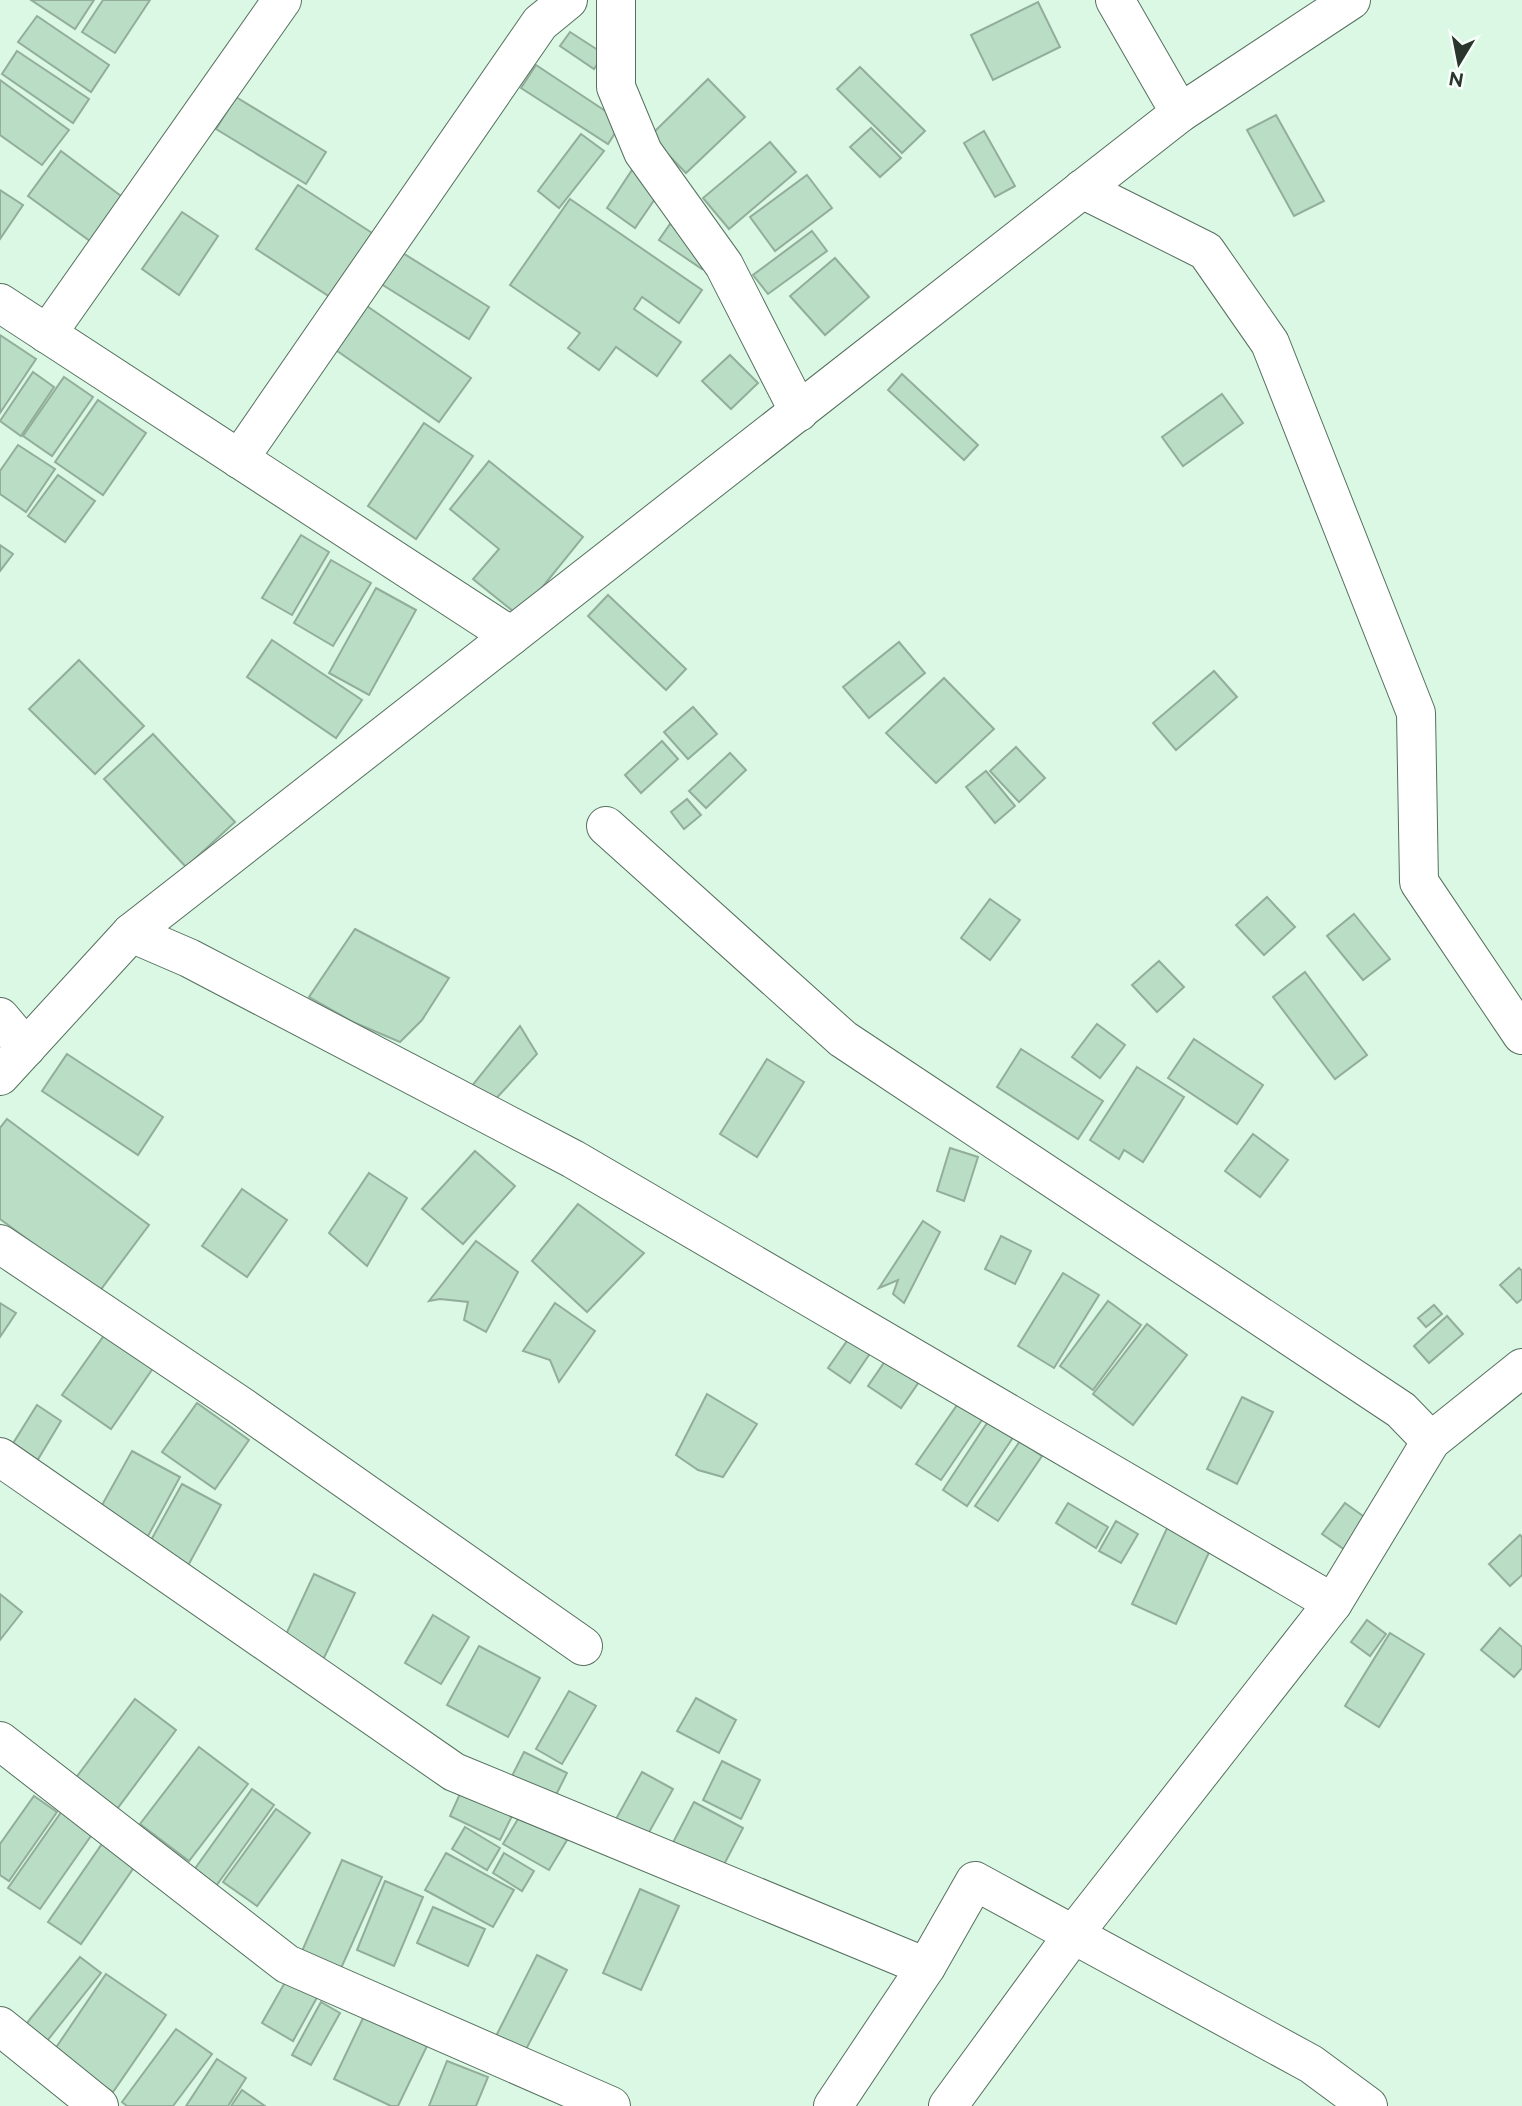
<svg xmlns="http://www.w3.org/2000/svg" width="1522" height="2106" viewBox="0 0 1522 2106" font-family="Raleway,sans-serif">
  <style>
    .building { fill: #b9ddc5; stroke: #92ae9b; stroke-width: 2 }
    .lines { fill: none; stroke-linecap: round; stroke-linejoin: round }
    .minor-casing { stroke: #56705e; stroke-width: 40 }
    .minor { stroke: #fff; stroke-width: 38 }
  </style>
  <rect width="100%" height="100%" fill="#daf8e4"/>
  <g class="building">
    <polygon points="31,0 94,0 75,29"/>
    <polygon points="103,0 150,0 115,53 82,32"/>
    <polygon points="1038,2 1060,47 993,80 971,35"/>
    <polygon points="37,16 109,65 91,92 18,42"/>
    <polygon points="570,32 604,54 594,69 560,46"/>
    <polygon points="17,51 89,99 73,123 2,74"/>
    <polygon points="536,65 622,122 608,144 521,88"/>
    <polygon points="860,67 925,131 902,153 837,89"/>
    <polygon points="708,79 745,117 686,173 650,136"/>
    <polygon points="0,80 69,130 42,165 0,135"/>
    <polygon points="236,97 326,152 306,184 216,129"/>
    <polygon points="1276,115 1324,201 1294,216 1247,130"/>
    <polygon points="871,128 901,158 880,177 850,147"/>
    <polygon points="984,131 1015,186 995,197 964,143"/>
    <polygon points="581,134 604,151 559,208 538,191"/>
    <polygon points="770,142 796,172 729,229 703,198"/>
    <polygon points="61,151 133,205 101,249 28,196"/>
    <polygon points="632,170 661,190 635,228 607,208"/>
    <polygon points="807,175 832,208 775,251 750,217"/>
    <polygon points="298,185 383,240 341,304 256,249"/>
    <polygon points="0,190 23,205 0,239"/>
    <polygon points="570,199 702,290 679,323 642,297 634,309 681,342 657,376 616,347 599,370 568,348 580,333 510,285"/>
    <polygon points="182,212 218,236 179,295 142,269"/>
    <polygon points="670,224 713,253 702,269 659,240"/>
    <polygon points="812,231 827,251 768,294 753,275"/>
    <polygon points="398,250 489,307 469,339 378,282"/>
    <polygon points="835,258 869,297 825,335 790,296"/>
    <polygon points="364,304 471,378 439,422 333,348"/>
    <polygon points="0,335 36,359 0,413"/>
    <polygon points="730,355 758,383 731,409 702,381"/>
    <polygon points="33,372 54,387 21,436 0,421"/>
    <polygon points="902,374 978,445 964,460 888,390"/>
    <polygon points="64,377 93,397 52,456 23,436"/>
    <polygon points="1222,394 1243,423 1183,466 1162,437"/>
    <polygon points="98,400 146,433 103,495 55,462"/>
    <polygon points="424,423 473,456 416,539 368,506"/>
    <polygon points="18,445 55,469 26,512 0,494 0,471"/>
    <polygon points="489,461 583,537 519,616 473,579 499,549 450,509"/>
    <polygon points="58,475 95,501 65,542 28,516"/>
    <polygon points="301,535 329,552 292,615 262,598"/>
    <polygon points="0,545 13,554 0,571"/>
    <polygon points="331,560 371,583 333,646 294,623"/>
    <polygon points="376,588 416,610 369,695 329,673"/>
    <polygon points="608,595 686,669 666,690 588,616"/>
    <polygon points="272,640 362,700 336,738 247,677"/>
    <polygon points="899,642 925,673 869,718 843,687"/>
    <polygon points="79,660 144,726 95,774 29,709"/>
    <polygon points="1214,671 1237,697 1176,750 1153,723"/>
    <polygon points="944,678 994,729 936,783 886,733"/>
    <polygon points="693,707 717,734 688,759 664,732"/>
    <polygon points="153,734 235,822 186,867 104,779"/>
    <polygon points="662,741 678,759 641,793 625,775"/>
    <polygon points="1016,747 1045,778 1019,802 990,771"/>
    <polygon points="730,753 746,770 706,808 689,791"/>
    <polygon points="986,771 1015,806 995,823 966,787"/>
    <polygon points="687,799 701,815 684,829 671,812"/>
    <polygon points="1267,897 1295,927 1264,955 1236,925"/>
    <polygon points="990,899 1020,920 990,960 961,938"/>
    <polygon points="1354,914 1390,959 1363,980 1327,936"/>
    <polygon points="355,929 449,978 422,1020 400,1042 353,1022 309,997"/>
    <polygon points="1159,961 1184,987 1157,1012 1132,985"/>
    <polygon points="1305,972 1367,1055 1335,1079 1273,997"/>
    <polygon points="1097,1024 1125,1045 1100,1078 1072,1057"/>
    <polygon points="520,1026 537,1054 492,1103 471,1087"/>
    <polygon points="1194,1039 1263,1085 1237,1124 1168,1078"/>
    <polygon points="1021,1049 1103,1101 1078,1139 997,1087"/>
    <polygon points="67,1054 163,1117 138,1155 42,1091"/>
    <polygon points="767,1059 804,1082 757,1157 720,1134"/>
    <polygon points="1137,1067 1184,1097 1143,1162 1124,1150 1119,1159 1090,1140"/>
    <polygon points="7,1119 149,1225 99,1292 0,1219 0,1128"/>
    <polygon points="1253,1134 1288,1160 1260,1197 1225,1171"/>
    <polygon points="950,1148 978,1157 964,1201 937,1191"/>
    <polygon points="475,1151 515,1186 463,1244 422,1209"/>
    <polygon points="369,1173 407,1198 367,1266 329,1233"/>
    <polygon points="242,1189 287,1220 247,1277 202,1246"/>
    <polygon points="578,1204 644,1253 587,1312 532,1261"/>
    <polygon points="923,1221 940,1232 904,1303 893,1294 898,1280 879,1288"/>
    <polygon points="1001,1236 1031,1251 1015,1284 985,1269"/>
    <polygon points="476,1241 518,1272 486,1332 464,1320 468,1302 440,1299 429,1301"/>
    <polygon points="1519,1268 1522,1271 1522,1299 1517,1303 1500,1285"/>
    <polygon points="1063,1273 1099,1295 1054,1368 1018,1346"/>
    <polygon points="1108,1301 1141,1325 1093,1390 1060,1366"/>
    <polygon points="0,1303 16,1313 0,1337"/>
    <polygon points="555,1303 595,1331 559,1382 550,1360 523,1351"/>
    <polygon points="1434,1305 1442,1314 1426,1327 1418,1318"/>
    <polygon points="1447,1316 1463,1334 1429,1363 1414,1346"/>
    <polygon points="1147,1324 1187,1355 1133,1425 1093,1394"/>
    <polygon points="110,1327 158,1361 111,1429 62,1395"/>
    <polygon points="854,1331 875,1346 850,1383 828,1368"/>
    <polygon points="888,1357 921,1379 901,1408 868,1386"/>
    <polygon points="707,1394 757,1424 723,1477 698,1470 676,1455"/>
    <polygon points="1242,1397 1273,1412 1237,1484 1207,1469"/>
    <polygon points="962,1398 986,1414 941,1480 916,1464"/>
    <polygon points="197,1403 249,1440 215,1489 162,1452"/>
    <polygon points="37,1405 61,1421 37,1461 12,1445"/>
    <polygon points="989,1420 1014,1436 967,1506 943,1490"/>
    <polygon points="1020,1441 1042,1456 998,1521 975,1506"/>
    <polygon points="132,1451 180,1477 141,1549 92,1523"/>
    <polygon points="182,1484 221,1505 184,1573 145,1551"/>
    <polygon points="1068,1503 1108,1527 1096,1548 1056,1523"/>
    <polygon points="1345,1503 1370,1521 1348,1552 1322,1534"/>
    <polygon points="1116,1521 1138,1534 1121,1563 1099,1551"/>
    <polygon points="1168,1526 1212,1546 1176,1624 1132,1604"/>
    <polygon points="1520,1535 1522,1537 1522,1575 1510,1586 1489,1564"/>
    <polygon points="314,1574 355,1593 322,1662 282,1643"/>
    <polygon points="0,1594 22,1612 0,1640"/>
    <polygon points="433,1615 469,1637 441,1684 405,1663"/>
    <polygon points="1367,1620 1386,1634 1370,1656 1351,1642"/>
    <polygon points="1500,1628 1522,1647 1522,1668 1514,1677 1481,1650"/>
    <polygon points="1390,1633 1424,1654 1379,1727 1345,1706"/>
    <polygon points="479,1646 540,1678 508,1737 447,1705"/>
    <polygon points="569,1691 596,1706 562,1764 536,1749"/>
    <polygon points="696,1698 736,1720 719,1753 677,1731"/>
    <polygon points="135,1699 176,1730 117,1809 75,1779"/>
    <polygon points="199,1747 248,1784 189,1861 140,1824"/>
    <polygon points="524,1752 567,1773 553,1801 510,1780"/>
    <polygon points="722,1761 760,1780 741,1819 703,1800"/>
    <polygon points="642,1772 673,1789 647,1836 616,1819"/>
    <polygon points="463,1787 514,1812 500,1840 450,1816"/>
    <polygon points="252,1789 274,1805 216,1886 194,1870"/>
    <polygon points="34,1796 57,1812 9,1881 0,1875 0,1844"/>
    <polygon points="694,1802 743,1828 716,1880 667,1854"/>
    <polygon points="276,1809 310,1833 257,1906 223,1882"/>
    <polygon points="62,1811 93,1833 40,1909 8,1888"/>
    <polygon points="521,1814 567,1840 549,1870 503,1844"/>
    <polygon points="465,1827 500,1848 487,1870 452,1849"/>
    <polygon points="104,1841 137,1863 81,1944 48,1922"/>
    <polygon points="446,1853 514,1890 493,1927 425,1890"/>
    <polygon points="504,1853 534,1871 522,1891 493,1873"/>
    <polygon points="342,1860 382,1877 338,1975 299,1958"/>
    <polygon points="385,1881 423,1897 394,1966 357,1950"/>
    <polygon points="640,1889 679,1906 641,1990 603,1973"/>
    <polygon points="433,1907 485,1929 468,1966 417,1943"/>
    <polygon points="537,1955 567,1970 520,2061 491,2046"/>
    <polygon points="80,1957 101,1973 43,2046 22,2029"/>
    <polygon points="106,1974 166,2015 113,2092 53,2052"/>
    <polygon points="288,1977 319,1994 293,2041 262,2023"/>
    <polygon points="321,2002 340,2013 311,2065 292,2055"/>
    <polygon points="364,2016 427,2046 398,2106 391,2106 334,2079"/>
    <polygon points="176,2029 212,2054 173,2106 127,2106 122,2102"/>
    <polygon points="217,2059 246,2078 228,2106 186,2106"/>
    <polygon points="447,2061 488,2077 476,2106 429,2106"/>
    <polygon points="242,2090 265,2106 231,2106"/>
  </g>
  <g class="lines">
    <defs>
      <g id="minor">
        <polyline points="616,0 616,87 643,152 724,265 799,412"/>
        <polyline points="1115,0 1180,113"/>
        <polyline points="1082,189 1206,251 1270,343 1416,713 1419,882 1522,1035"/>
        <polyline points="0,303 511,636"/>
        <polyline points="47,334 282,0"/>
        <polyline points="239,459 540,23 568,0"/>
        <polyline points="606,826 843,1039 1401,1410 1431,1441"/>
        <polyline points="131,933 189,958 573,1159 1333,1603"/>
        <polyline points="0,1017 26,1048"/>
        <polyline points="0,1076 131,933 1180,113 1351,0"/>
        <polyline points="0,1244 241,1406 583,1646"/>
        <polyline points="0,1457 454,1772 926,1967"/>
        <polyline points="0,1741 287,1964 611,2106"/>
        <polyline points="0,2026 99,2106"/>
        <polyline points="833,2106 926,1967 975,1881 1311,2064 1368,2106"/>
        <polyline points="948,2106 1073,1935 1333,1603 1431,1441 1522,1368"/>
      </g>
    </defs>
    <use href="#minor" class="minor-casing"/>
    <use href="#minor" class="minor"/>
  </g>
  <g transform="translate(1459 63) rotate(190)" stroke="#f8fefa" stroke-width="5" paint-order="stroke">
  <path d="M0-5L12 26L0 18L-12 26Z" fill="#2a352d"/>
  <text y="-10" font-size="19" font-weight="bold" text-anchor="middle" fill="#2a352d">N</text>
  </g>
</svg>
